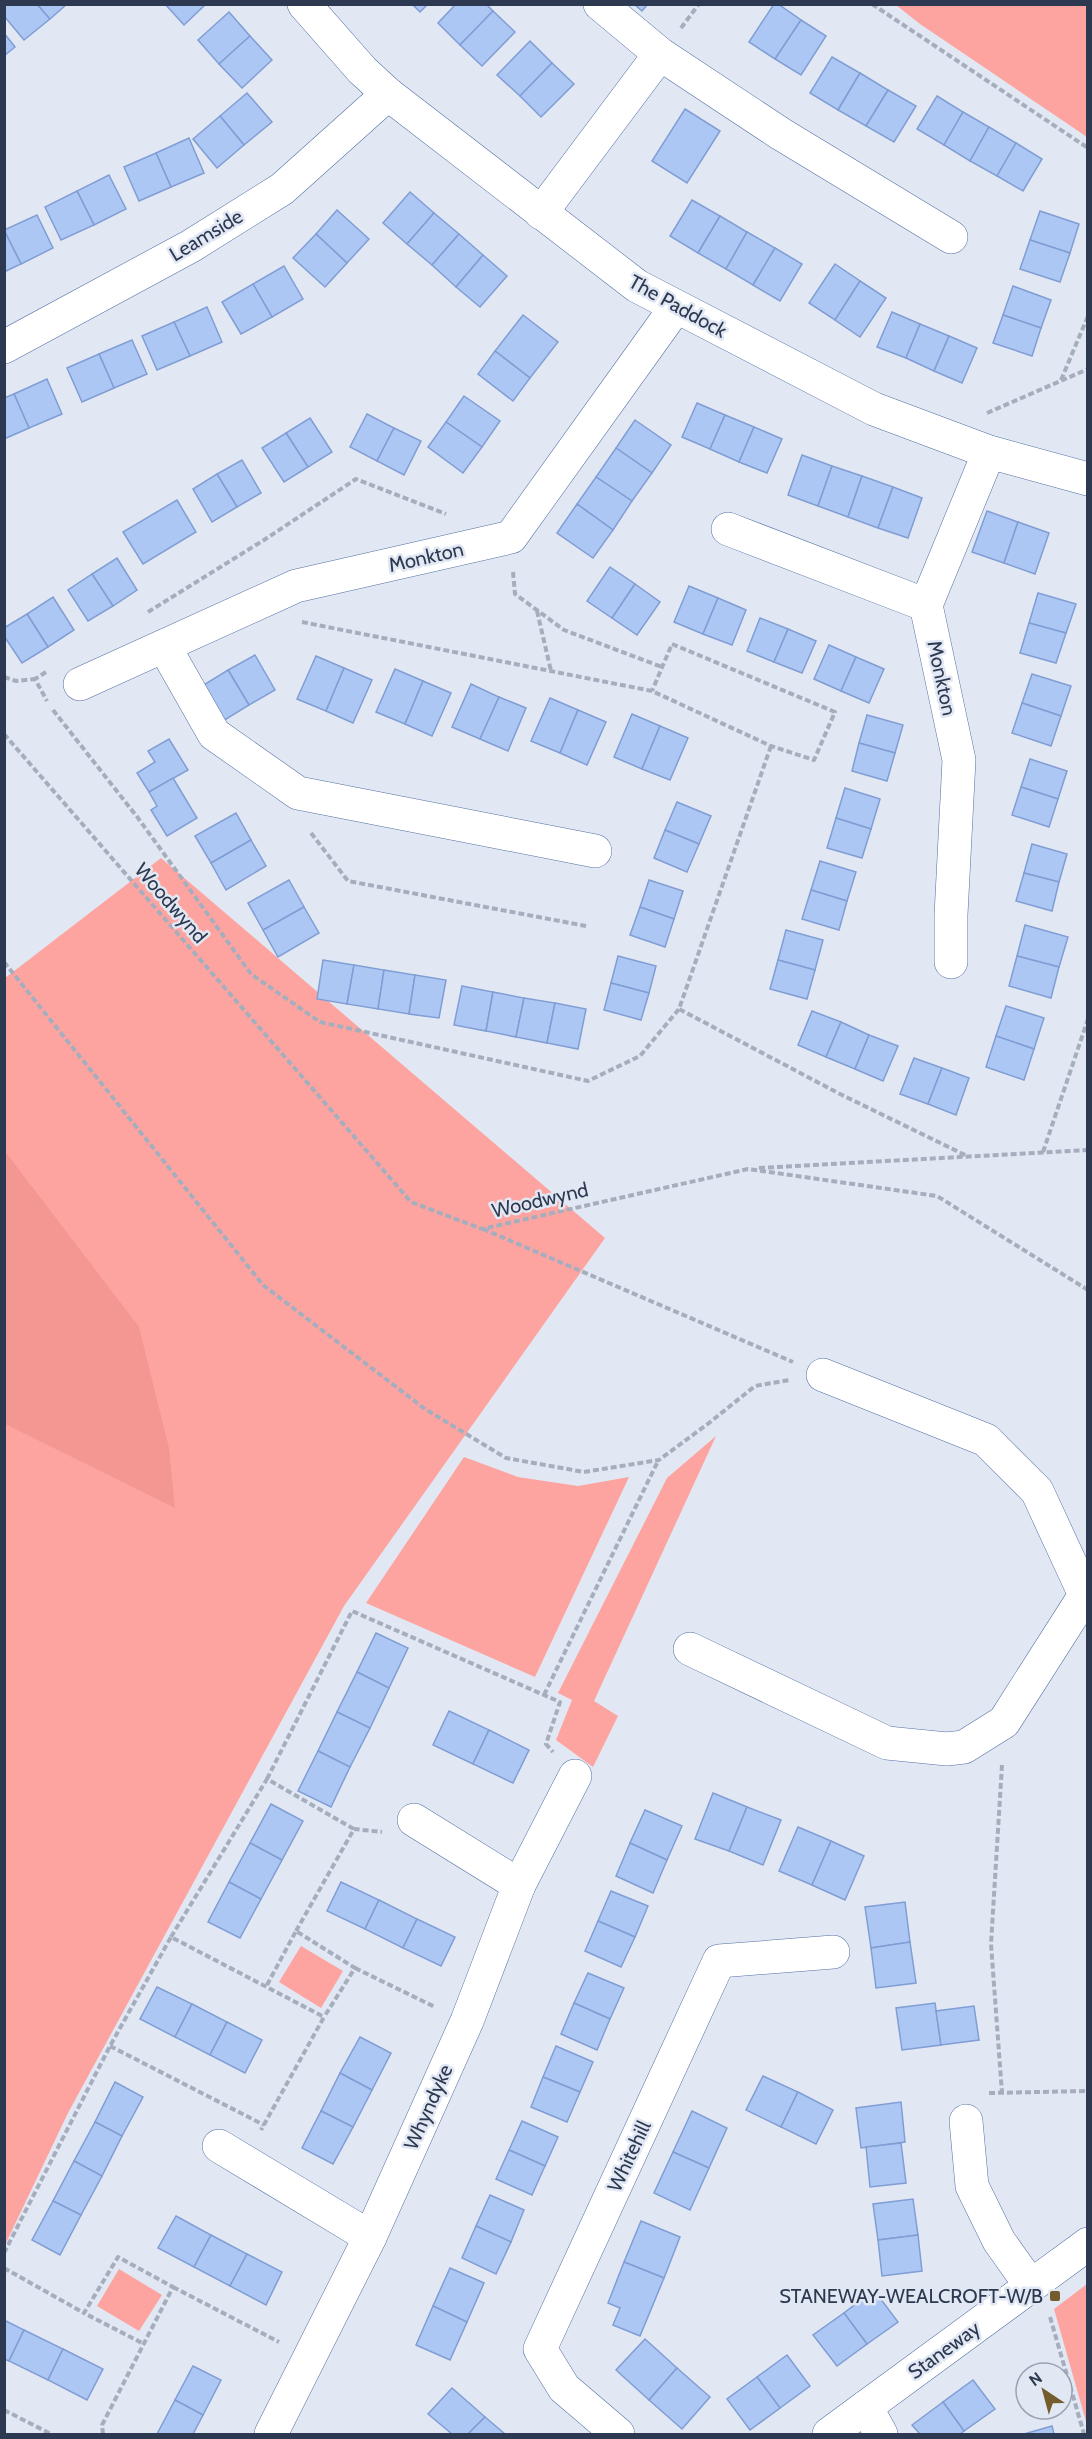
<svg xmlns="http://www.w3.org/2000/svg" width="1092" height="2439" font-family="Cabin,sans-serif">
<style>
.green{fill:#fea4a0}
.forest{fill:#f49793}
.building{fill:#adc7f4;stroke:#809dd4;stroke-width:1.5}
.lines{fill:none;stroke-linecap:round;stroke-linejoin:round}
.minor-casing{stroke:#536fa3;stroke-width:34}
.path{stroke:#a6aebe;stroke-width:4;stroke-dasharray:6 3;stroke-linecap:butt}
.minor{stroke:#fff;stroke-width:33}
.poi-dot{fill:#745c2d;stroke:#e1e8f4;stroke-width:2}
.labels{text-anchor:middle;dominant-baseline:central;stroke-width:5;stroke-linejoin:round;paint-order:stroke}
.street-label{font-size:20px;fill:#2d3950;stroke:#e1e8f4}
.poi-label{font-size:20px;fill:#2d3950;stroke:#e1e8f4;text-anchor:end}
</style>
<rect width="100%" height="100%" fill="#e1e8f4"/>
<!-- green -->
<g class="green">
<polygon points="896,5 1087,5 1087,137 920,24"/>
<polygon points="161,858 605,1238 344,1606 68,2113 5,2245 5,978"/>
<polygon points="716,1436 594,1701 618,1716 593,1767 556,1740 572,1700 558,1693 667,1478"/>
<polygon points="464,1457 518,1477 578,1486 629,1477 535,1677 366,1603"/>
<polygon points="301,1946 343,1971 321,2008 279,1982"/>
<polygon points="119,2269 162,2295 139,2331 97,2306"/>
<polygon points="1087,2284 1087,2425 1054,2309"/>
</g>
<!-- forest -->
<polygon class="forest" points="4,1150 139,1327 169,1448 175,1508 5,1424"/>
<!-- building -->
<g class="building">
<polygon points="4,4 37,4 50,19 24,40 4,16"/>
<polygon points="37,4 67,4 50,19"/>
<polygon points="165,4 206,4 184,25"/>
<polygon points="412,4 428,4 420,12"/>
<polygon points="456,4 486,4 493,11 460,45 438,23"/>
<polygon points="634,4 648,4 642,11"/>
<polygon points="774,4 778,4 801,20 775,59 749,42"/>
<polygon points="493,11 515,32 482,66 460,45"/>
<polygon points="229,12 250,36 219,64 198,40"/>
<polygon points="801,20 826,36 801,75 775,59"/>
<polygon points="4,33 15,47 4,56"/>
<polygon points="250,36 272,60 242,88 219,64"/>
<polygon points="530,41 552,63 520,96 497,75"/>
<polygon points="832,57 860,73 838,110 810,93"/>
<polygon points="552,63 574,84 541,117 520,96"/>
<polygon points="860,73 888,90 866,126 838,110"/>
<polygon points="888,90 916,106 894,142 866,126"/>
<polygon points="247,93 272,122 244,145 220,116"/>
<polygon points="937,96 963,112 944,145 917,129"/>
<polygon points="685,109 720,131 687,183 652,161"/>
<polygon points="963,112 989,127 970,161 944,145"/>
<polygon points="220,116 244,145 217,168 193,139"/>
<polygon points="989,127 1016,143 997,176 970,161"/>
<polygon points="189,138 204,173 171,187 156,153"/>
<polygon points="1016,143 1042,159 1023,191 997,176"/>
<polygon points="156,153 171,187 139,201 124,167"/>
<polygon points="109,175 126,209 94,225 77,191"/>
<polygon points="77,191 94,225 61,240 45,207"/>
<polygon points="410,192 434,213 407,244 383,223"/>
<polygon points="692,200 720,216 698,253 670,236"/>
<polygon points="337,210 369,239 347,263 316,234"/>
<polygon points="1040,211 1079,224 1070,253 1030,240"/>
<polygon points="434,213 459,234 432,265 407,244"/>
<polygon points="37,215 53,248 21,264 4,230"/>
<polygon points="720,216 747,232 726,269 698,253"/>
<polygon points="4,230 21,264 4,272"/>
<polygon points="747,232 775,248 753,285 726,269"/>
<polygon points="316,234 347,263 325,287 293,258"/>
<polygon points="459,234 483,255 456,287 432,265"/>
<polygon points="1030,240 1070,253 1060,282 1020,269"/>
<polygon points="775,248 802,264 780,301 753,285"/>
<polygon points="483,255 507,276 480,307 456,287"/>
<polygon points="835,264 860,281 835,320 809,303"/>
<polygon points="284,266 303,299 272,317 253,284"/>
<polygon points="860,281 886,298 860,337 835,320"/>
<polygon points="253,284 272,317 241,334 222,302"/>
<polygon points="1013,286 1051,300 1041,328 1003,315"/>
<polygon points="207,307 222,342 190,356 174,322"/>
<polygon points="892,312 920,324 906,358 877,347"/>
<polygon points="523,315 558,342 530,378 495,351"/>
<polygon points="1003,315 1041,328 1032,356 993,343"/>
<polygon points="174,322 190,356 157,370 142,336"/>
<polygon points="920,324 949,336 934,371 906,358"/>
<polygon points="949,336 977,348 962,383 934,371"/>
<polygon points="132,340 147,374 114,388 99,354"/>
<polygon points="495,351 530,378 513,401 478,374"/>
<polygon points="99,354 114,388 82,402 67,368"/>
<polygon points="47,379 62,414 29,428 14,394"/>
<polygon points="14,394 29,428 4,439 4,398"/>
<polygon points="464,396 500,421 482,447 446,422"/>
<polygon points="697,403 725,415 710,449 682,437"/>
<polygon points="367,414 394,428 377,461 350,447"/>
<polygon points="725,415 754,427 739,462 710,449"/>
<polygon points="310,418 332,452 308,467 286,433"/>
<polygon points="635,420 671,445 652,473 616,448"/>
<polygon points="446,422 482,447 463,473 428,447"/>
<polygon points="754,427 782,439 767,473 739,462"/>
<polygon points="394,428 421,441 404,475 377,461"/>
<polygon points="286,433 308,467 284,482 262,448"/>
<polygon points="616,448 652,473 632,501 596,477"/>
<polygon points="802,455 832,466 818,506 788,495"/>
<polygon points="242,460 261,493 237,507 217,474"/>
<polygon points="832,466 862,476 848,517 818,506"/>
<polygon points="217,474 237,507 212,522 193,489"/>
<polygon points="862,476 893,487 878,528 848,517"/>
<polygon points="596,477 632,501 613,530 577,504"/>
<polygon points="893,487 922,498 908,538 878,528"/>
<polygon points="177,500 196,532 143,564 123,532"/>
<polygon points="577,504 613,530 593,558 557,533"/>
<polygon points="987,511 1018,522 1004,563 972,552"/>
<polygon points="1018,522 1049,533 1035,574 1004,563"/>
<polygon points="117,558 137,590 113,606 92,574"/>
<polygon points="610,567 635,584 612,618 587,601"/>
<polygon points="92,574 113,606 88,621 68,590"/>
<polygon points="635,584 660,602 637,635 612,618"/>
<polygon points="689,586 718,598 703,634 674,622"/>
<polygon points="1038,593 1076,604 1066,633 1029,623"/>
<polygon points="53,597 74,630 48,647 27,614"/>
<polygon points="718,598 746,610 732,645 703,634"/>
<polygon points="27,614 48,647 22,663 4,636 4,628"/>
<polygon points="760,618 788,629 774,662 747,651"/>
<polygon points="1029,623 1066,633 1056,663 1020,653"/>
<polygon points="788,629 816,641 802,673 774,662"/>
<polygon points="829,645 856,657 841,691 814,679"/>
<polygon points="255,655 275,690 249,705 228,670"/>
<polygon points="316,656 344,668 326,711 297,699"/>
<polygon points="856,657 884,669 869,703 841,691"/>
<polygon points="344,668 372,680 353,723 326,711"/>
<polygon points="395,669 423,681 405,724 376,712"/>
<polygon points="228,670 249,705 223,721 202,686"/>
<polygon points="1032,674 1071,686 1061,716 1022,703"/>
<polygon points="423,681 451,693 432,736 405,724"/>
<polygon points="471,684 499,697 480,739 452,727"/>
<polygon points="499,697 526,708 508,751 480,739"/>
<polygon points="550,698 578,710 560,753 531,741"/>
<polygon points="1022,703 1061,716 1051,746 1012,733"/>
<polygon points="578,710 606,722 587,765 560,753"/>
<polygon points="632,714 660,726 642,769 614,757"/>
<polygon points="867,715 903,725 895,753 859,743"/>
<polygon points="660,726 688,738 670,780 642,769"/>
<polygon points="169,739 188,770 149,792 137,773 155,762 148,751"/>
<polygon points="859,743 895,753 887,781 852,771"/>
<polygon points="1030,759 1067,771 1058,799 1021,787"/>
<polygon points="173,778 197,818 167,836 151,810 157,806 149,792"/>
<polygon points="1021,787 1058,799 1049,827 1012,815"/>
<polygon points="845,788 880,799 871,829 836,818"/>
<polygon points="677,802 711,816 699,844 665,830"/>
<polygon points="236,813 251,840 211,863 195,836"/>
<polygon points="836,818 871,829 862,858 827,848"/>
<polygon points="665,830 699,844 687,872 654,858"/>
<polygon points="251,840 266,866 226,890 211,863"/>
<polygon points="1032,844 1067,854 1059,882 1024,873"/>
<polygon points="820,861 856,872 847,901 811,890"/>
<polygon points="1024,873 1059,882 1052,911 1016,901"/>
<polygon points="289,880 304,907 263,930 248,903"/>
<polygon points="649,880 683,891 674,919 640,907"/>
<polygon points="811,890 847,901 839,930 802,919"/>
<polygon points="304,907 319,933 278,957 263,930"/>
<polygon points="640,907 674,919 665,947 630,935"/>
<polygon points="1025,925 1068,937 1059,967 1017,956"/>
<polygon points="786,930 823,940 815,970 778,960"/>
<polygon points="618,956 656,966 649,993 611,983"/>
<polygon points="1017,956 1059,967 1051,998 1009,986"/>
<polygon points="323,960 354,965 347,1004 317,999"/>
<polygon points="778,960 815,970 807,999 770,989"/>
<polygon points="354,965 384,970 378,1009 347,1004"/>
<polygon points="384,970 415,975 409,1014 378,1009"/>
<polygon points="415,975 446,980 439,1018 409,1014"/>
<polygon points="611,983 649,993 641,1020 604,1010"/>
<polygon points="462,986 493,992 486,1031 454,1025"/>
<polygon points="493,992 524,998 516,1037 486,1031"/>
<polygon points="524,998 555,1003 547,1043 516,1037"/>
<polygon points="555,1003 586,1009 578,1049 547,1043"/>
<polygon points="1006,1006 1044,1018 1034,1049 996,1036"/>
<polygon points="812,1011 841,1022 826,1057 798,1045"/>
<polygon points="841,1022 869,1035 855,1069 826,1057"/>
<polygon points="869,1035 898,1046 883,1081 855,1069"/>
<polygon points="996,1036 1034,1049 1024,1080 986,1067"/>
<polygon points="914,1058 942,1068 928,1104 900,1094"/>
<polygon points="942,1068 969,1078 956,1115 928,1104"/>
<polygon points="376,1633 408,1648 389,1688 357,1672"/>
<polygon points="357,1672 389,1688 370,1728 337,1712"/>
<polygon points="449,1711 489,1730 473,1764 433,1745"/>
<polygon points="337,1712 370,1728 350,1767 318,1751"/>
<polygon points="489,1730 529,1750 513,1783 473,1764"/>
<polygon points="318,1751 350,1767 331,1807 298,1791"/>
<polygon points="713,1793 747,1807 729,1851 695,1839"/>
<polygon points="271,1804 303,1821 282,1860 250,1843"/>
<polygon points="747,1807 781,1820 763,1865 729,1851"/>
<polygon points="645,1810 682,1826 667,1860 630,1843"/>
<polygon points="798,1827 831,1841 812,1885 779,1871"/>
<polygon points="831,1841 864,1856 845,1900 812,1885"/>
<polygon points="250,1843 282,1860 261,1899 229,1882"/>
<polygon points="630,1843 667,1860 653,1893 616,1876"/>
<polygon points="229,1882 261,1899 240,1938 208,1922"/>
<polygon points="341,1882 379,1900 365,1929 327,1911"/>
<polygon points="611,1891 648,1906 635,1937 598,1921"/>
<polygon points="379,1900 417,1919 403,1948 365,1929"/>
<polygon points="905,1902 910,1942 871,1948 865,1907"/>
<polygon points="417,1919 455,1937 441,1966 403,1948"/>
<polygon points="598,1921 635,1937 621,1967 585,1951"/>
<polygon points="910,1942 916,1983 876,1988 871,1948"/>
<polygon points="588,1973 624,1988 610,2019 574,2003"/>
<polygon points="157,1987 192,2004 175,2037 140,2019"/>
<polygon points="574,2003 610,2019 597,2050 561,2034"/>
<polygon points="935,2003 941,2045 902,2050 896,2008"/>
<polygon points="192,2004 227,2022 210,2055 175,2037"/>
<polygon points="974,2006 979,2040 941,2045 936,2011"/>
<polygon points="227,2022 262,2040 245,2073 210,2055"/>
<polygon points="360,2037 391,2053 372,2090 340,2073"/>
<polygon points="556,2046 593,2062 580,2092 543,2077"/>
<polygon points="340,2073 372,2090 353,2127 321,2111"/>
<polygon points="763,2076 798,2092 781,2127 746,2110"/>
<polygon points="543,2077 580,2092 567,2122 531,2107"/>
<polygon points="115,2082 143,2097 122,2136 95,2122"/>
<polygon points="798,2092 833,2110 816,2144 781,2127"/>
<polygon points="901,2102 905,2142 861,2148 856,2108"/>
<polygon points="321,2111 353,2127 333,2164 302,2148"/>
<polygon points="692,2111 727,2128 709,2168 673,2152"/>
<polygon points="522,2121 558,2137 545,2166 509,2150"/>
<polygon points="95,2122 122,2136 102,2176 74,2161"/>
<polygon points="901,2143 906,2183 870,2187 866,2147"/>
<polygon points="509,2150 545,2166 532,2195 496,2179"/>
<polygon points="673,2152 709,2168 690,2210 654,2193"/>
<polygon points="74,2161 102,2176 81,2215 53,2201"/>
<polygon points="490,2195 524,2210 511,2242 476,2226"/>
<polygon points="913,2199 918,2235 878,2240 873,2204"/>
<polygon points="53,2201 81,2215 60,2255 32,2240"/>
<polygon points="176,2216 211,2235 194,2267 158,2248"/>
<polygon points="641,2221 680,2237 664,2278 624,2262"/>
<polygon points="476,2226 511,2242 496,2274 462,2258"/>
<polygon points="211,2235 247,2254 230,2286 194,2267"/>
<polygon points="918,2235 922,2271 882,2276 878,2240"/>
<polygon points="247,2254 282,2272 266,2305 230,2286"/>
<polygon points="624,2262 664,2278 640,2336 613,2325 620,2308 608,2303"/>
<polygon points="450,2268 484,2283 467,2322 433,2306"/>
<polygon points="874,2290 898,2322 867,2344 844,2313"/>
<polygon points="433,2306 467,2322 450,2360 416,2345"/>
<polygon points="844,2313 867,2344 837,2366 813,2335"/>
<polygon points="4,2320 24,2330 9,2361 4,2359"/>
<polygon points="24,2330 63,2349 48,2380 9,2361"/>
<polygon points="645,2339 677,2368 649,2400 616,2370"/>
<polygon points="63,2349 103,2369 87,2400 48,2380"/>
<polygon points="787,2355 810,2386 780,2408 757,2377"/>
<polygon points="193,2366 221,2380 203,2415 175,2400"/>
<polygon points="677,2368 710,2397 682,2429 649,2400"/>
<polygon points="757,2377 780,2408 750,2430 727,2399"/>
<polygon points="973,2380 995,2409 964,2431 943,2402"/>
<polygon points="452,2388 485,2417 468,2434 452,2434 428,2414"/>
<polygon points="175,2400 203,2415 193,2434 157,2434"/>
<polygon points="943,2402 964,2431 960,2434 920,2434 912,2425"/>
<polygon points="485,2417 505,2434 468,2434"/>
<polygon points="1052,2426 1054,2434 1024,2434"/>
</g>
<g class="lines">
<defs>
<g id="minor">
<polyline points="304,4 362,70 388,94 637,286 874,409 989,452 1088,479"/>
<polyline points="600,4 660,54 781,134 951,237"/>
<polyline points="541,213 660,54"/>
<polyline points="4,347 191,246 282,189 388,94"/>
<polyline points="728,529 926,605 959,760 951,915 951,962"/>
<polyline points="926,605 989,452"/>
<polyline points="164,646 214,734 298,793 595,851"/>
<polyline points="80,684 296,586 511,537 676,307"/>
<polyline points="823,1375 986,1440 1037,1491 1085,1595"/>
<polyline points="690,1649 887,1743 947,1749 964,1747 1004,1722 1085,1595"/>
<polyline points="414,1820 519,1885"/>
<polyline points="966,2121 972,2186 999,2241 1031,2286"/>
<polyline points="219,2146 370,2237"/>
<polyline points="866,2407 881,2434"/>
<polyline points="271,2434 370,2237 467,2021 519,1885 575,1776"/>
<polyline points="618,2434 564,2388 540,2349 719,1961 833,1952"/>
<polyline points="829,2434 1088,2244"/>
</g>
</defs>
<!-- minor casing -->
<use href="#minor" class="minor-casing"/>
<!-- path -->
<g class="path">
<polyline points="872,4 1088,148"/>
<polyline points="681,28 699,4"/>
<polyline points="1061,380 1088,316"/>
<polyline points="987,413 1088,369"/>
<polyline points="513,572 515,594 564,630 662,667"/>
<polyline points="537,611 551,671"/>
<polyline points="148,612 264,540 356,479 446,514"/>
<polyline points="302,622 652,691 771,746 814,760 835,712 672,644 652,691"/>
<polyline points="46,672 35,679 47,701"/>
<polyline points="4,677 16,681 35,679"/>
<polyline points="53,710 138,818 251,974 320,1022 588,1081 640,1056 679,1009"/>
<polyline points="4,734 411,1202 482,1229 748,1169 937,1196 1088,1290"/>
<polyline points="771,746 679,1009 840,1094 967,1156"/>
<polyline points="311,833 348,881 586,926"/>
<polyline points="4,962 263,1285 425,1409 506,1458 584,1472 659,1460 709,1423 755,1386 790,1380"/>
<polyline points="1043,1152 1088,1019"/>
<polyline points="759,1168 1088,1150"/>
<polyline points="483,1229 793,1362"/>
<polyline points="544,1695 658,1461"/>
<polyline points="1002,1765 991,1944 1002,2093"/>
<polyline points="267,1779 352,1611 560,1702 546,1744 553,1752"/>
<polyline points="296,1931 354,1829 382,1832"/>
<polyline points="171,1937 267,1779 354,1829"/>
<polyline points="355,1968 435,2007"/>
<polyline points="267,1985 296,1931 355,1968 324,2017"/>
<polyline points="110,2046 264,2125"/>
<polyline points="989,2093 1088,2091"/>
<polyline points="4,2253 110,2046 171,1937 324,2017 261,2130"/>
<polyline points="4,2268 84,2313"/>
<polyline points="173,2287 279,2342"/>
<polyline points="1050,2317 1084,2434"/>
<polyline points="4,2410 51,2434"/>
<polyline points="103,2434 102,2425 173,2287 118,2257 84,2313 144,2344"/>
</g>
<!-- minor -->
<use href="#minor" class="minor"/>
</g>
<!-- markers -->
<rect class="poi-dot" x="1049" y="2290" width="12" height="12" rx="3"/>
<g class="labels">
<!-- street labels -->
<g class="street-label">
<text transform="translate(206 235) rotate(-31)">Leamside</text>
<text transform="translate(678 306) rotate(29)">The Paddock</text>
<text transform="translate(426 557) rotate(-13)">Monkton</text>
<text transform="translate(942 678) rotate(78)">Monkton</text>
<text transform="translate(171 903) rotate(49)">Woodwynd</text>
<text transform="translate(540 1200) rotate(-13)">Woodwynd</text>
<text transform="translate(428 2107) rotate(-66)">Whyndyke</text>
<text transform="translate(629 2156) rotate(-65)">Whitehill</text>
<text transform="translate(944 2350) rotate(-36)">Staneway</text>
</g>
<!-- poi labels -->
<g class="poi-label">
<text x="1043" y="2296">STANEWAY-WEALCROFT-W/B</text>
</g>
</g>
<!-- border -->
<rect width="1092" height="2439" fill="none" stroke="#2d3950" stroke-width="12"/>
<!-- north arrow -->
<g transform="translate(1044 2391) rotate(324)"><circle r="28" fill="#e1e8f4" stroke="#99a2b2" stroke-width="1.5"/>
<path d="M0-4.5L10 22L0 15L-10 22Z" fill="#745c2d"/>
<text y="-9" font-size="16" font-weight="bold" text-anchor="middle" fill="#2d3950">N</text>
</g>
</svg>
